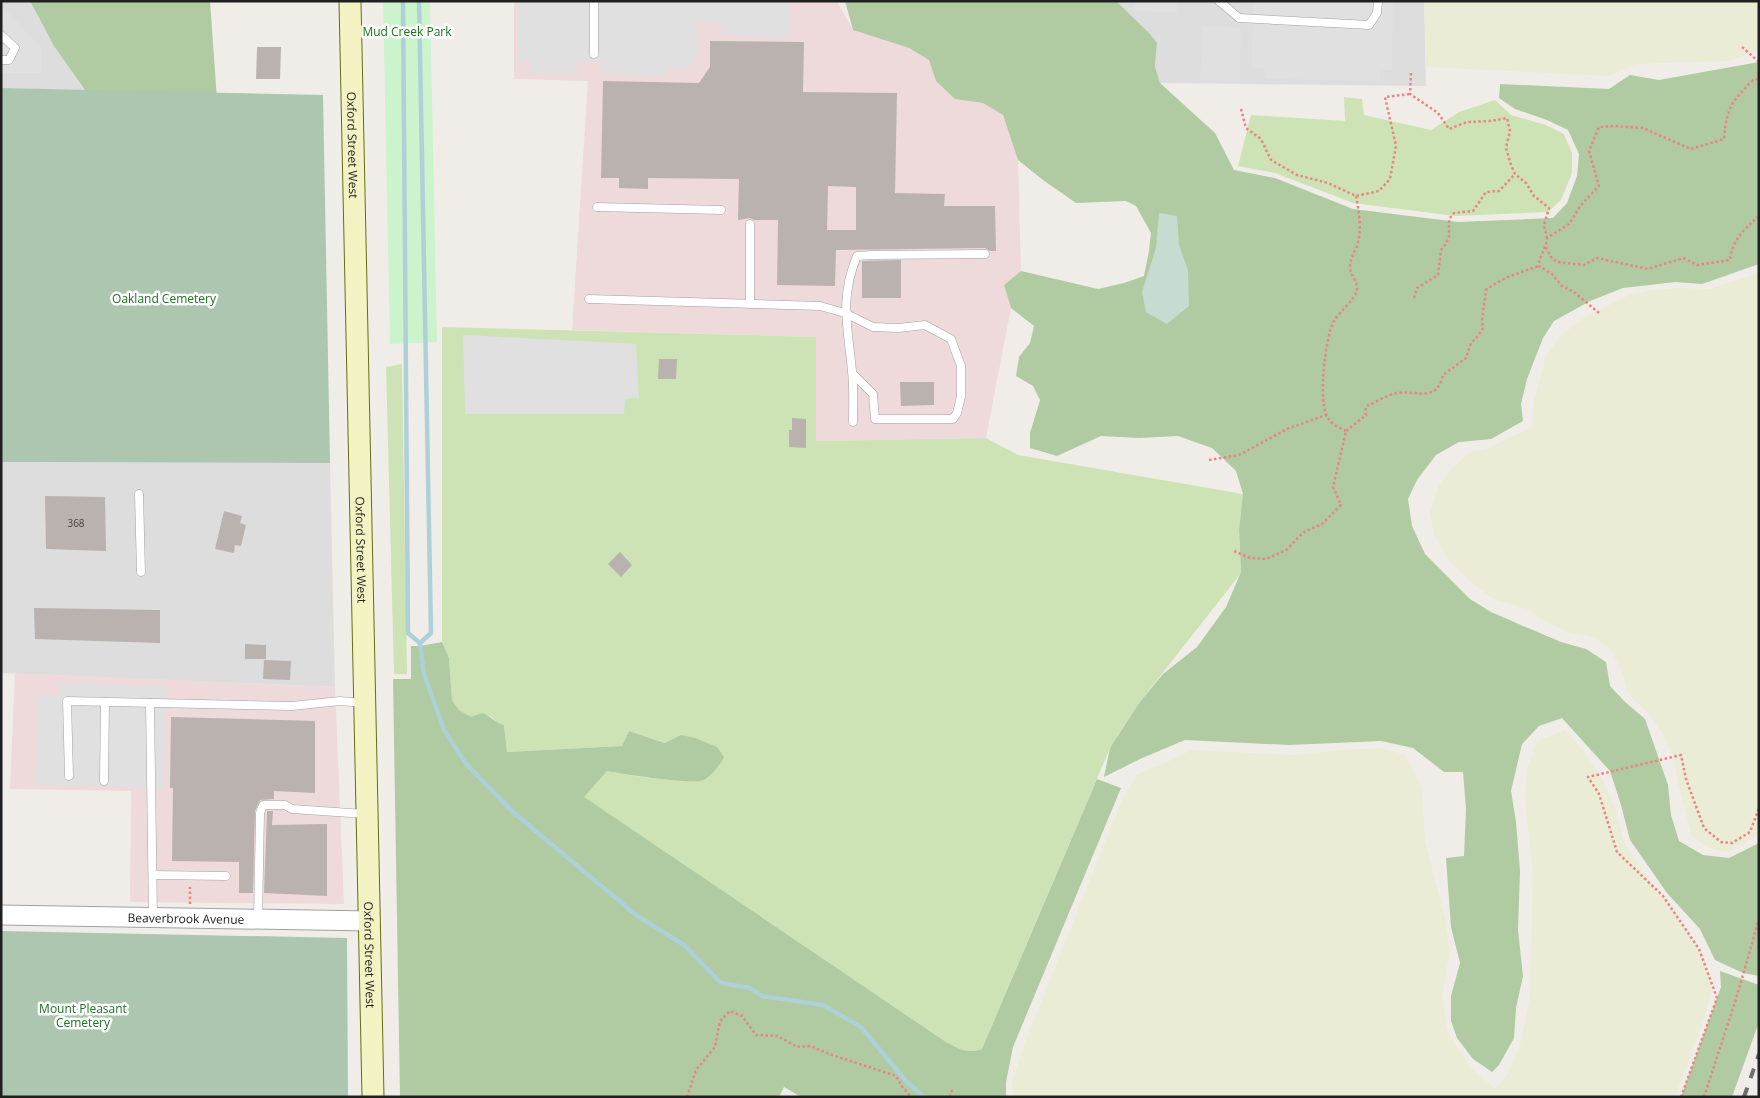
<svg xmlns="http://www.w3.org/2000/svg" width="1760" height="1098" font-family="'Open Sans',sans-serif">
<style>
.residential{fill:#dedddd}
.commercial{fill:#eedada}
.farmland{fill:#ebecd6}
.grass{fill:#cee3b5}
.forest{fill:#b0caa2}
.wetland{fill:#c7dcd1}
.cemetery{fill:#acc6af}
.park{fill:#cbf3cc}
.parking{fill:#e0e0e0}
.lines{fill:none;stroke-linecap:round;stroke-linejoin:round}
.stream{stroke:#aed0d7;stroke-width:4.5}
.building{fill:#b9b2ae;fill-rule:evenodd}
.service-casing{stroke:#a1a1a1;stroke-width:9}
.tertiary-casing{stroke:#a1a1a1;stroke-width:21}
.secondary-casing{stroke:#676c13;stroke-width:23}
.path{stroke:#e98580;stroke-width:2.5;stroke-dasharray:2.5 2.5;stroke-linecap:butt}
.service{stroke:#fff;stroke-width:8}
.tertiary{stroke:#fff;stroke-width:19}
.secondary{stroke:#f2f2c3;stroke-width:21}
.rail{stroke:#6e6e6e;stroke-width:4;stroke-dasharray:10 10;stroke-linecap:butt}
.labels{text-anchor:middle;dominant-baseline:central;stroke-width:5;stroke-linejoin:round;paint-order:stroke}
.number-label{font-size:10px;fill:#464444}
.park-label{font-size:12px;fill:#1a731d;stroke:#fff}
.street-label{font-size:12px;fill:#202020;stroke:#fff}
</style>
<rect width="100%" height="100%" fill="#f0ede8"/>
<!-- residential -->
<g class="residential">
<polygon points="1,1 30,1 54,46 84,90 1,88"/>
<polygon points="1116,1 1424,1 1426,86 1160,83 1155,66 1157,43"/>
<polygon points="1,462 330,463 335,687 1,673"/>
</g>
<!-- commercial -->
<g class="commercial">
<polygon points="514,1 837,1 853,30 909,48 929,60 936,81 955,99 983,103 1003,115 1018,160 1021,271 1004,285 1011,308 986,438 816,441 816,337 572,330 588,81 514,79"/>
<polygon points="15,673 335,687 344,904 130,902 131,791 10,789"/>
</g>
<!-- farmland -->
<g class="farmland">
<polygon points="1424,1 1759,1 1759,48 1755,52 1728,61 1636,64 1608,76 1426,67"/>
<polygon points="1759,273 1759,834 1735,849 1724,852 1707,847 1692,837 1678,783 1674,760 1663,734 1645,710 1629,695 1623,676 1611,649 1596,638 1569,632 1552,625 1527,609 1493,599 1471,582 1447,559 1434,535 1430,513 1438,487 1454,466 1471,452 1491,448 1496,444 1533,427 1533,405 1546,356 1560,336 1585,317 1629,295 1651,290 1678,288 1709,289"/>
<polygon points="1565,730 1585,753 1602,778 1617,813 1624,842 1644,873 1669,903 1704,957 1712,986 1705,1017 1675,1097 1013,1097 1012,1082 1028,1035 1122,800 1137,774 1165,763 1191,750 1295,755 1340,750 1381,748 1406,755 1422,789 1425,841 1445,918 1450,951 1442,996 1448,1032 1470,1067 1495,1089 1508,1074 1520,1045 1530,997 1533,873 1525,799 1527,769 1537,741"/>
</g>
<!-- grass -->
<g class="grass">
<polygon points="1344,97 1362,99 1364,115 1431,130 1459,112 1495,100 1511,115 1546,125 1564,134 1572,153 1572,173 1561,200 1548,212 1455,216 1353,203 1275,173 1238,166 1251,115 1345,121"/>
<path d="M 442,327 L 816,337 L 816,441 L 986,438 L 1018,455 L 1243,494 L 1239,530 L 1241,573 L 1139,703 L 1110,748 L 982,1049 C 968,1054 959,1049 946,1042 L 583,797 L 607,771 C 638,777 671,782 703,780 L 666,743 L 629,731 L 622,746 L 507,752 L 504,725 L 497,723 L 491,716 L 471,718 L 459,710 L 452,700 L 449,658 L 442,642 Z"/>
<polygon points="402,364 407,674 394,674 386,367"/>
</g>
<!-- forest -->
<g class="forest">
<polygon points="30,1 210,1 220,142 216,278 54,46"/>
<polygon points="845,1 1116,1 1150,34 1157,43 1155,66 1160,83 1215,133 1234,170 1275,178 1353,209 1458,222 1553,218 1567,203 1577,176 1579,154 1568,130 1547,120 1515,109 1499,98 1500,84 1609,89 1630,75 1659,80 1759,62 1759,264 1702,284 1675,282 1623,288 1590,301 1554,321 1543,338 1527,379 1521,404 1523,421 1491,439 1459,442 1436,455 1417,480 1408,499 1412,526 1425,554 1470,599 1491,612 1521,625 1561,642 1586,649 1606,662 1610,686 1624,701 1645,719 1668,785 1671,815 1679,841 1703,855 1729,858 1759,843 1759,976 1743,973 1715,960 1700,929 1667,893 1630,840 1621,805 1610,771 1562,718 1539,726 1522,744 1511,791 1516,822 1520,871 1518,930 1523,976 1516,1008 1514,1038 1499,1065 1492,1072 1473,1059 1457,1038 1451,1021 1451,996 1460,963 1451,927 1446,858 1464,856 1466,809 1463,772 1444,772 1413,748 1381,741 1289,745 1185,740 1140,759 1104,777 1110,748 1139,703 1163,674 1197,647 1226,607 1241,572 1239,530 1243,494 1236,471 1212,448 1178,436 1139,438 1101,436 1057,456 1030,448 1030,433 1040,400 1033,386 1016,376 1019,357 1030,343 1034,326 1011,308 1004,285 1021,271 1098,289 1124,283 1144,276 1149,251 1151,233 1136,206 1126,201 1076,203 1043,180 1018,160 1003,115 983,103 955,99 936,81 929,60 909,48 853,30"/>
<path d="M 442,642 L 449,658 L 452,700 L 459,710 L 471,717 L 482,713 C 491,716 495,723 504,725 L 507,752 L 622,746 L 629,731 L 665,743 L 681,735 L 695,738 L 717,747 L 724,757 C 722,763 710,777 704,780 C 692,785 622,774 607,771 L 584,797 L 946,1042 C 959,1049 968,1054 982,1049 L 1097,779 L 1121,788 L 1013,1047 L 1006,1082 L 1006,1097 L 801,1097 L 784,1087 L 779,1097 L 400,1097 L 393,679 L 411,679 L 411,646 L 420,646 Z"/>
<polygon points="1720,971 1759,985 1759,1022 1732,1097 1681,1097 1721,987"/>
</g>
<!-- wetland -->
<polygon class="wetland" points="1159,213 1177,216 1179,245 1188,270 1189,306 1167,324 1146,312 1142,292 1156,248"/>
<!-- cemetery -->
<g class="cemetery">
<polygon points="1,88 323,95 330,463 1,462"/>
<polygon points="1,931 347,938 348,1097 1,1097"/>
</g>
<!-- park -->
<polygon class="park" points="383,1 430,1 437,342 390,344"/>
<!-- parking -->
<g class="parking">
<polygon points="518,1 789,1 789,38 722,35 722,23 696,22 698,44 696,57 689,67 682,69 668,67 668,76 602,73 602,62 577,62 576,74 532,74 530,61 518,61"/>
<polygon points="1135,1 1190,1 1177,2 1177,12 1134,11"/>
<polygon points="1253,1 1393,1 1392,70 1380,71 1380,81 1265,79 1264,69 1252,68"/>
<polygon points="1,5 41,47 42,73 1,73"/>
<polygon points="1203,26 1241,28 1240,82 1200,80"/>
<polygon points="463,335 636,344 639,398 625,399 624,414 465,414"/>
<polygon points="60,683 166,686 163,788 36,785 37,697 61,696"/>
</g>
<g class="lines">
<!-- stream -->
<g class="stream">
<polyline points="403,1 408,633 420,643 424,674 444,730 466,764 513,812 636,915 684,945 721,983 750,988 762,996 823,1005 861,1027 906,1081 924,1097"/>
<polyline points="419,1 431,633 420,643"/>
</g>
</g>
<!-- building -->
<g class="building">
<path d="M 710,41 L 804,42 L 803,92 L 897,93 L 895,193 L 945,194 L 944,206 L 995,206 L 996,251 L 990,251 L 985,248 L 836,250 L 835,286 L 777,285 L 778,220 L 754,220 L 750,218 L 738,220 L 739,179 L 648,178 L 648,189 L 619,188 L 619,178 L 601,178 L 603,81 L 699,83 L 710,67 ZM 828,186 L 856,187 L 856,230 L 827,230 Z"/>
<polygon points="257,47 281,47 280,79 256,79"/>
<polygon points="901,260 901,298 862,298 862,261"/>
<polygon points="659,359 677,359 676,379 658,379"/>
<polygon points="900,382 934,382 934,405 901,406"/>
<polygon points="792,418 806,419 806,448 789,447 789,430 792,430"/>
<polygon points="45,496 105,497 106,551 46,549"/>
<polygon points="224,511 242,516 240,523 246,525 241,546 235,545 234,553 215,549"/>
<polygon points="620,552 632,565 621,577 608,564"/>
<polygon points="34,608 160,610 160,643 35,639"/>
<polygon points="245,644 266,645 266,659 245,659"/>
<polygon points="264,660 291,661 290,680 263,679"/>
<polygon points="171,717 315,721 315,793 274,791 274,799 260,800 255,811 253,893 239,893 239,862 172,861 173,788 170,788"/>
<polygon points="267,811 273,811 272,825 327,824 327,896 264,893"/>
</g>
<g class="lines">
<defs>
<g id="service">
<polyline points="594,1 594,54"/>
<polyline points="1219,1 1239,18 1369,25 1377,13 1378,1"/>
<polyline points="1,35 15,48 9,60 1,60"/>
<polyline points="597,207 721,210"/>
<polyline points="589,299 820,306 845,313 873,327 898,328 925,325 951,339 961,366 961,397 957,413 953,419 875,419 873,394 853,374"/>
<polyline points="750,304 750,224"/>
<path d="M 853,422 C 853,405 854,388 852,371 C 848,327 839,299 857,256 L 872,255 L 985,254"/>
<polyline points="139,494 141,572"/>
<polyline points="150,703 153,918"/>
<polyline points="69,776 67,701 292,706 340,701 363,703"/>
<polyline points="104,781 105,702"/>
<polyline points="153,875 226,876"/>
<polyline points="258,920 260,813 263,805 285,805 292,809 365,814"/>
</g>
<g id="tertiary">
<path id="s1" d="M 1,915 L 370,921"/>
</g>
<g id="secondary">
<path id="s2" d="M 350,1 L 373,1097"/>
</g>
</defs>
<!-- service casing -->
<use href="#service" class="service-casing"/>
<!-- tertiary casing -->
<use href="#tertiary" class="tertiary-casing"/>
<!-- secondary casing -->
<use href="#secondary" class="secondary-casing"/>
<!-- path -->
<g class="path">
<polyline points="1742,47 1759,62"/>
<polyline points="1411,73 1410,94 1438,113 1449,129 1467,122 1491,121 1507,118 1510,131 1506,148 1511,165 1515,174 1526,183 1534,196 1549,208 1544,225 1547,237"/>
<polyline points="1241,109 1246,128 1261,139 1271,160 1297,175 1328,183 1356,196 1379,191 1390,179 1396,146 1385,97 1410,94"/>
<path d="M 1546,247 L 1551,257 L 1557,262 L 1584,265 L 1597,258 L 1648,269 L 1683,258 L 1697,265 L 1730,260 C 1733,238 1744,230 1759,216"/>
<polyline points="1414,298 1417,288 1438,275 1441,250 1445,245 1449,237 1449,219 1454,213 1473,211 1486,192 1499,191 1515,174"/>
<path d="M 1599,313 L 1574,292 L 1562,286 L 1552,274 L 1539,266 C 1538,258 1546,250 1547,238 L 1569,224 L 1581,205 L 1599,186 L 1589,151 L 1599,127 L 1615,126 L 1643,128 L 1691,149 L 1724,139 C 1727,106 1731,103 1753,80 L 1759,79"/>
<path d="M 1346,431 C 1339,428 1329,423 1326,414 C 1319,397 1325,340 1333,323 C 1338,312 1356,300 1357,289 C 1358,280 1350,275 1350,268 C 1350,259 1354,253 1357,246 C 1362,230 1359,212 1356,196"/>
<polyline points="1209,460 1239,455 1287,429 1326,415"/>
<path d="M 1234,551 L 1250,558 L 1266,559 L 1286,550 L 1304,532 L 1322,524 L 1341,505 L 1333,487 L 1346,431 L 1366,415 L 1365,411 L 1367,406 C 1376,402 1387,395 1397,393 C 1416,390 1437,403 1443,375 L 1466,358 L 1471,343 L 1478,336 L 1483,328 L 1482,319 L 1486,290 C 1501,278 1521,272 1539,266"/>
<polyline points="190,904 190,887"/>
<polyline points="687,1097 696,1070 715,1047 720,1021 730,1011 742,1016 756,1035 778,1036 797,1047 811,1046 829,1054 896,1076 903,1088 911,1097"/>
<polyline points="950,1097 952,1090"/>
<polyline points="1681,1097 1717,998 1699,949 1663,896 1617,852 1599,794 1588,777 1681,755 1686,779 1704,828 1721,842 1732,843 1750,832 1759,808"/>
<polyline points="1704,1097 1736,999 1759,919"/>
</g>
<!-- service -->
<use href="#service" class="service"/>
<!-- tertiary -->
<use href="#tertiary" class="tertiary"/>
<!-- secondary -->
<use href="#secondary" class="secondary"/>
<!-- rail -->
<polyline class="rail" points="1744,1097 1759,1054"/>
</g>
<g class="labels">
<!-- number labels -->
<g class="number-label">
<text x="76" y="523">368</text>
</g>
<!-- park labels -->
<g class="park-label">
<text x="407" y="31">Mud Creek Park</text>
<text x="164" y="298">Oakland Cemetery</text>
<text x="83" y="1008">Mount Pleasant<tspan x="83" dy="14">Cemetery</tspan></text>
</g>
<!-- street labels -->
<g class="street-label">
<text stroke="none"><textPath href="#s2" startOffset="144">Oxford Street West</textPath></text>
<text stroke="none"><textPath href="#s2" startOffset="549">Oxford Street West</textPath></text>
<text stroke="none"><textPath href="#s1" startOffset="185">Beaverbrook Avenue</textPath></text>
<text stroke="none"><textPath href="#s2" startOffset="954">Oxford Street West</textPath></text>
</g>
</g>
<!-- border -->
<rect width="1760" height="1098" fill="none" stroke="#202020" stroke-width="5"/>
</svg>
